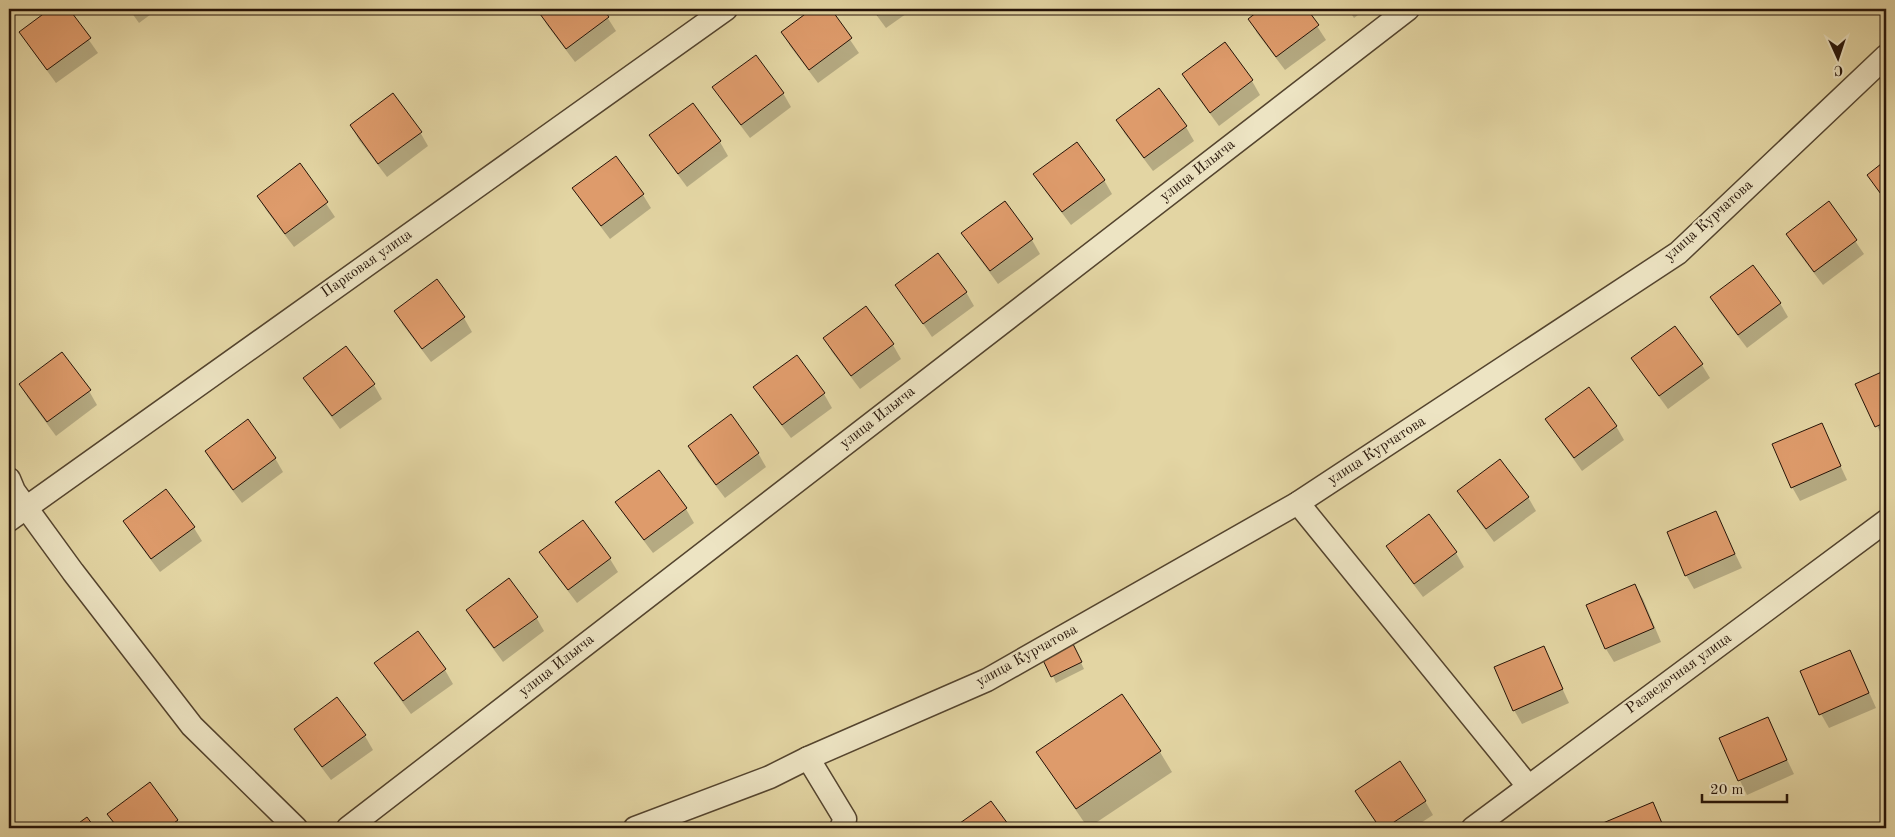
<svg xmlns="http://www.w3.org/2000/svg" width="1895" height="837" font-family="'Old Standard TT',serif">
<style>
.shadow{fill:#0003}
.building{fill:#de9b6b;stroke:#251307}
.lines{fill:none;stroke-linecap:round;stroke-linejoin:round}
.street-casing{stroke:#54442e;stroke-width:25}
.street{stroke:#ede4c3;stroke-width:22}
.labels{text-anchor:middle;dominant-baseline:central;stroke-width:4.5;stroke-linejoin:round;paint-order:stroke}
.street-label{font-size:15px;fill:#251307;stroke:#ede4c3}
</style>
<rect width="100%" height="100%" fill="#e3d5a3"/>
<filter id="stains"><feTurbulence type="fractalNoise" baseFrequency=".004" numOctaves="4"/><feColorMatrix values="0 0 0 0 .2 0 0 0 0 .09 0 0 0 0 .02 0 0 0 .5 -.17"/></filter>
<radialGradient id="worn" r=".72"><stop offset=".6" stop-color="#630" stop-opacity="0"/><stop offset="1" stop-color="#630" stop-opacity=".3"/></radialGradient>
<!-- shadow -->
<g class="shadow">
<polygon points="52,9 67,9 98,53 56,83 29,46 21,32"/>
<polygon points="129,9 158,9 139,23"/>
<polygon points="542,9 602,9 616,31 575,62 547,25 539,11"/>
<polygon points="815,9 829,9 859,53 818,83 790,46 782,32"/>
<polygon points="872,9 913,9 886,28"/>
<polygon points="1264,9 1306,9 1326,40 1285,70 1257,33 1249,19"/>
<polygon points="1348,9 1366,9 1354,18"/>
<polygon points="1225,44 1252,81 1260,95 1219,126 1191,88 1183,75"/>
<polygon points="714,87 783,93 791,107 750,138 722,101"/>
<polygon points="1159,90 1186,127 1194,141 1153,171 1125,134 1117,121"/>
<polygon points="692,105 720,142 728,156 687,187 659,149 651,136"/>
<polygon points="351,126 420,132 428,146 387,177 359,140"/>
<polygon points="1886,162 1886,202 1869,175"/>
<polygon points="300,165 335,217 294,247 266,210 258,196"/>
<polygon points="1035,174 1104,180 1112,194 1071,225 1043,188"/>
<polygon points="574,188 643,195 651,208 610,239 582,202"/>
<polygon points="1829,203 1864,254 1823,285 1795,248 1787,234"/>
<polygon points="963,233 1032,240 1040,254 998,284 971,247"/>
<polygon points="437,281 464,318 472,332 431,362 403,325 395,311"/>
<polygon points="897,285 966,292 974,306 932,337"/>
<polygon points="1711,297 1780,303 1788,317 1747,348 1719,311"/>
<polygon points="866,308 893,345 901,359 860,389 832,352 824,338"/>
<polygon points="62,354 89,391 97,405 56,436 28,398 20,385"/>
<polygon points="796,357 824,394 832,408 791,438 763,401 755,388"/>
<polygon points="1633,358 1702,365 1710,378 1668,409 1641,372"/>
<polygon points="1886,372 1886,439 1884,440 1857,384"/>
<polygon points="305,378 374,385 382,399 340,429 313,392"/>
<polygon points="1547,419 1616,426 1624,440 1582,471 1555,433"/>
<polygon points="1821,424 1847,480 1800,501 1792,487"/>
<polygon points="689,447 758,453 766,467 725,498 697,461"/>
<polygon points="206,452 275,458 283,472 242,503 214,466"/>
<polygon points="659,472 686,509 694,523 653,553 625,516 617,502"/>
<polygon points="1459,491 1528,497 1536,511 1494,542 1467,505"/>
<polygon points="1715,512 1742,568 1694,589 1686,575"/>
<polygon points="1429,516 1456,553 1464,567 1423,597 1395,560 1387,546"/>
<polygon points="124,521 194,528 202,541 160,572 132,535"/>
<polygon points="582,522 610,559 618,572 577,603 549,566 541,552"/>
<polygon points="1635,586 1643,599 1661,642 1614,662 1606,649 1588,606"/>
<polygon points="467,611 536,617 544,631 503,662 475,624"/>
<polygon points="418,633 445,670 453,684 411,714 384,677 376,664"/>
<polygon points="1543,647 1569,703 1522,724 1514,710"/>
<polygon points="1849,651 1857,665 1876,708 1829,728 1821,714 1802,672"/>
<polygon points="1076,652 1084,669 1056,683 1053,676"/>
<polygon points="1121,696 1160,752 1172,772 1088,828 1050,772 1038,752"/>
<polygon points="337,699 365,736 373,750 331,780 303,743 295,730"/>
<polygon points="1767,718 1794,774 1747,795 1720,739"/>
<polygon points="1425,801 1433,815 1413,828 1380,828 1365,805"/>
<polygon points="990,803 1009,828 955,828"/>
<polygon points="1652,803 1665,828 1607,828 1605,824"/>
<polygon points="108,814 177,820 182,828 117,828"/>
</g>
<!-- building -->
<g class="building">
<polygon points="50,9 69,9 91,38 47,70 19,32"/>
<polygon points="540,9 603,9 609,17 566,49 537,10"/>
<polygon points="812,9 831,9 852,38 809,70 781,32"/>
<polygon points="873,9 886,9 877,15"/>
<polygon points="1261,9 1307,9 1319,25 1276,57 1248,19"/>
<polygon points="1225,42 1253,80 1210,113 1182,74"/>
<polygon points="756,55 784,93 741,125 712,87"/>
<polygon points="1159,88 1187,126 1144,158 1116,120"/>
<polygon points="393,93 422,132 378,164 350,125"/>
<polygon points="693,103 721,141 678,174 649,135"/>
<polygon points="1077,142 1105,180 1062,212 1033,174"/>
<polygon points="616,156 644,194 601,226 572,188"/>
<polygon points="1886,160 1886,201 1867,175"/>
<polygon points="300,163 328,202 285,234 257,196"/>
<polygon points="1005,201 1033,239 990,271 961,233"/>
<polygon points="1829,201 1857,240 1814,272 1786,234"/>
<polygon points="938,253 967,292 923,324 895,285"/>
<polygon points="1753,265 1781,303 1738,335 1710,297"/>
<polygon points="437,279 465,317 422,349 394,311"/>
<polygon points="866,306 894,344 851,376 823,338"/>
<polygon points="1675,326 1703,364 1659,396 1631,358"/>
<polygon points="346,346 375,384 332,416 303,378"/>
<polygon points="62,352 91,390 47,422 19,384"/>
<polygon points="797,355 825,393 782,425 753,387"/>
<polygon points="1886,370 1886,422 1875,427 1855,384"/>
<polygon points="1589,387 1617,426 1574,458 1545,419"/>
<polygon points="731,414 759,453 716,485 688,446"/>
<polygon points="248,419 276,458 233,490 205,451"/>
<polygon points="1822,423 1841,466 1791,488 1772,444"/>
<polygon points="1500,459 1529,497 1486,529 1457,491"/>
<polygon points="659,470 687,508 644,540 615,502"/>
<polygon points="166,489 195,527 151,559 123,521"/>
<polygon points="1716,511 1735,554 1685,576 1667,532"/>
<polygon points="1429,514 1457,552 1414,584 1386,546"/>
<polygon points="583,520 611,558 568,590 539,552"/>
<polygon points="509,578 538,617 494,648 466,610"/>
<polygon points="1635,584 1654,628 1605,649 1586,605"/>
<polygon points="418,631 446,669 403,701 374,663"/>
<polygon points="1073,644 1082,662 1051,677 1042,658"/>
<polygon points="1544,646 1563,689 1513,711 1494,667"/>
<polygon points="1850,650 1869,693 1819,715 1800,671"/>
<polygon points="1122,694 1161,751 1076,809 1036,752"/>
<polygon points="337,697 366,735 322,767 294,729"/>
<polygon points="1768,717 1787,760 1738,781 1719,738"/>
<polygon points="1400,761 1426,801 1385,828 1380,828 1355,791"/>
<polygon points="150,782 178,820 167,828 118,828 107,814"/>
<polygon points="991,801 1011,828 953,828"/>
<polygon points="1653,802 1664,828 1606,828 1603,823"/>
<polygon points="87,817 95,828 72,828"/>
</g>
<g class="lines">
<defs>
<g id="street">
<polyline points="9,479 14,491 73,572 192,726 296,828"/>
<polyline points="1298,503 1528,786"/>
<polyline points="9,520 726,9"/>
<polyline points="808,758 845,819 841,828"/>
<polyline points="348,828 1408,9"/>
<polyline points="635,828 770,777 808,758 987,680 1298,503 1678,253 1886,56"/>
<polyline points="1473,828 1886,521"/>
</g>
</defs>
<!-- street casing -->
<use href="#street" class="street-casing"/>
<!-- street -->
<use href="#street" class="street"/>
</g>
<g class="labels">
<!-- street labels -->
<g class="street-label">
<text transform="translate(1198 171) rotate(-38)">улица Ильича</text>
<text transform="translate(1709 221) rotate(-42)">улица Курчатова</text>
<text transform="translate(367 264) rotate(-35)">Парковая улица</text>
<text transform="translate(878 418) rotate(-38)">улица Ильича</text>
<text transform="translate(1377 451) rotate(-33)">улица Курчатова</text>
<text transform="translate(1027 656) rotate(-29)">улица Курчатова</text>
<text transform="translate(557 666) rotate(-38)">улица Ильича</text>
<text transform="translate(1679 674) rotate(-36)">Разведочная улица</text>
</g>
</g>
<!-- margin -->
<rect width="1895" height="837" fill="none" stroke="#e3d5a3" stroke-width="30"/>
<rect x="10" y="10" width="1875" height="817" fill="none" stroke="#251307" stroke-width="2.5"/>
<rect x="15" y="15" width="1865" height="807" fill="none" stroke="#251307"/>
<!-- north arrow -->
<g transform="translate(1838 58) rotate(177)" stroke="#ede4c3" stroke-width="4" paint-order="stroke">
<path d="M0-4L9 19L0 12L-9 19Z" fill="#251307"/>
<text y="-8" font-size="14" font-weight="bold" text-anchor="middle" fill="#251307">С</text>
</g>
<!-- scale -->
<path d="M1702 794v8h85v-8" fill="none" stroke="#251307" stroke-width="2.5"/>
<text x="1710" y="794" font-size="15" fill="#251307" stroke="#ede4c3" stroke-width="4" paint-order="stroke">20 m</text>
<rect width="100%" height="100%" filter="url(#stains)"/>
<rect width="100%" height="100%" fill="url(#worn)"/>
</svg>
